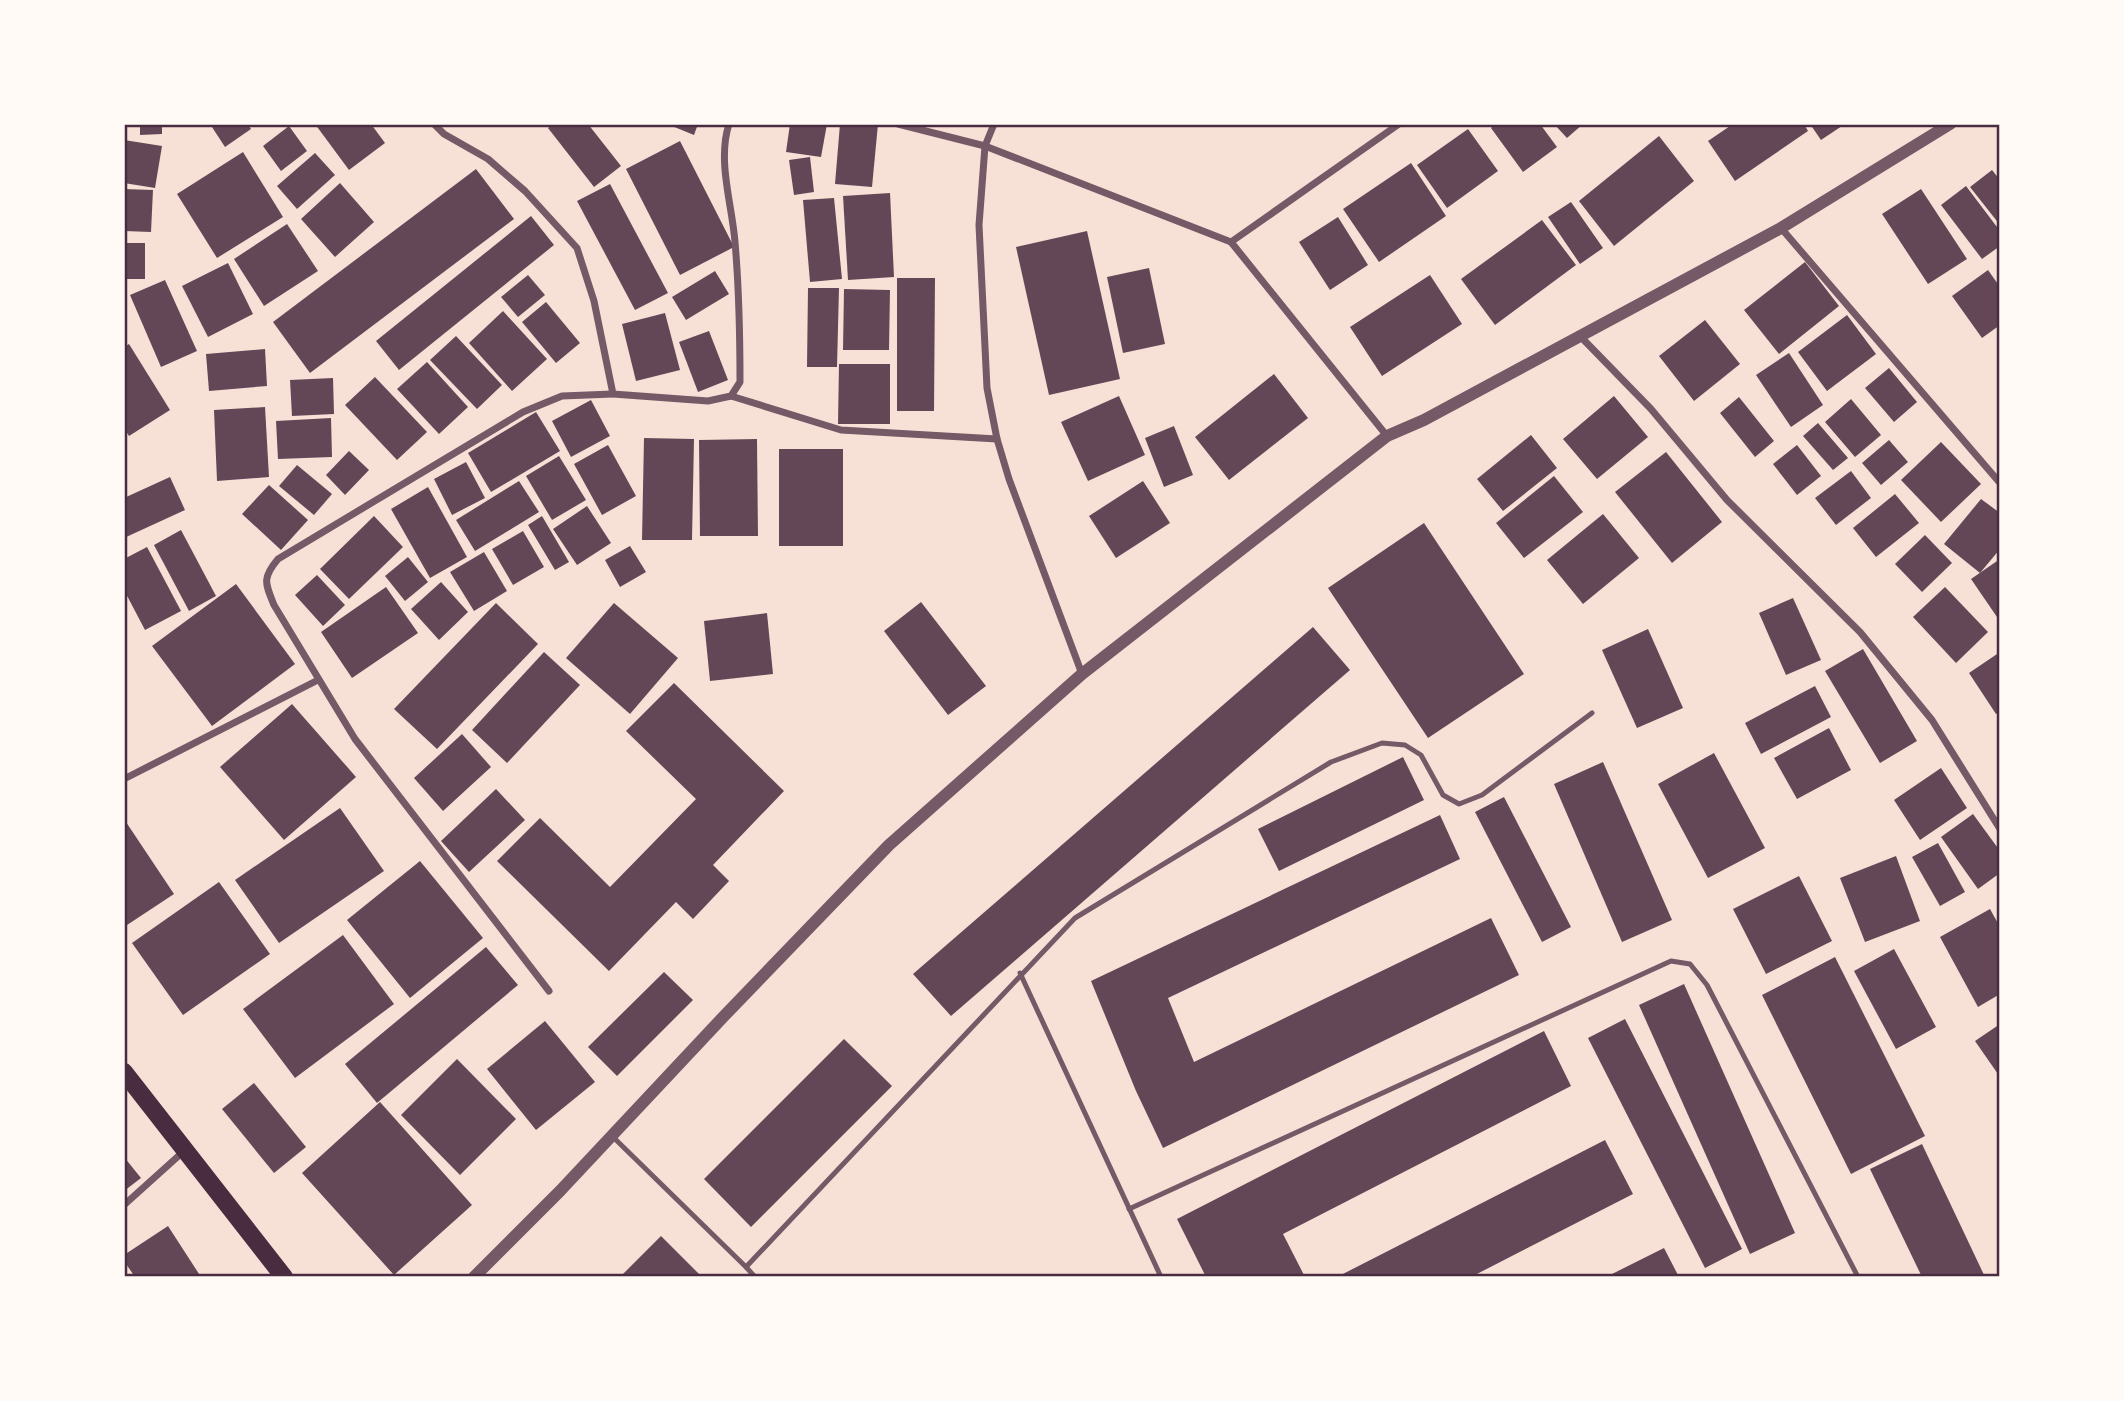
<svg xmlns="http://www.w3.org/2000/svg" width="2124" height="1401" font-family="'Asap Condensed',sans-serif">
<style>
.building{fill:#644757}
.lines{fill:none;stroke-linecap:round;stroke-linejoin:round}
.service{stroke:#755966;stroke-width:5}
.minor{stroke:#755966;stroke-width:7}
.tertiary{stroke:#755966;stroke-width:12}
.primary{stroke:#4a2c40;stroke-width:18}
.neatline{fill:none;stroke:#4a2c40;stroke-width:2.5}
</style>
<rect width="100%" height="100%" fill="#f7e1d7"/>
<!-- building -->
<g class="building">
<polygon points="140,124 162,124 162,134 140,135"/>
<polygon points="210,124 248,124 251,129 225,147"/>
<polygon points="315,124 371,124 385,143 349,170"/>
<polygon points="553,124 588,124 621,166 594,187 548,128"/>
<polygon points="667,124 698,124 694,135"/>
<polygon points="790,124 827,124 821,157 786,152"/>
<polygon points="840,124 878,124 872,187 835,184"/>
<polygon points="1495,124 1540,124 1557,147 1523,172 1491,128"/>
<polygon points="1554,124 1583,124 1567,138"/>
<polygon points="1733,124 1804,124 1808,131 1735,181 1708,141"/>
<polygon points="1810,124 1845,124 1821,140"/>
<polygon points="289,126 307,151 281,171 263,146"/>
<polygon points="1468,129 1498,171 1447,208 1417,165"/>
<polygon points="1659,136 1694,181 1614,246 1579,201"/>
<polygon points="124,140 162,146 155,188 124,183"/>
<polygon points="680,141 734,247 680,275 626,169"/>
<polygon points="243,152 283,217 217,258 177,194"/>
<polygon points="315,153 335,175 297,209 277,186"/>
<polygon points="810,157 814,192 794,195 789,160"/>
<polygon points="1411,163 1446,216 1379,262 1343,209"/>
<polygon points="476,169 514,219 310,373 273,322"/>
<polygon points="1992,170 2000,180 2000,225 1970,187"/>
<polygon points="340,183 374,222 335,257 301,219"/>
<polygon points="610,184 668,293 635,310 577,201"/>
<polygon points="1966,186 2000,231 2000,246 1982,259 1941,205"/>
<polygon points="124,189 153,190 151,232 124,231"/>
<polygon points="1921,189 1967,259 1928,284 1882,214"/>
<polygon points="890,193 894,277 848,280 843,196"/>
<polygon points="834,198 842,279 810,282 803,200"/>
<polygon points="1571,202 1603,248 1580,264 1548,217"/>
<polygon points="531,216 554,245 399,370 376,341"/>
<polygon points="1338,217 1368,265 1330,290 1299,242"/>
<polygon points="1542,220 1576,265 1495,325 1461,279"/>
<polygon points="287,224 318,271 264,306 234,259"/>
<polygon points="1087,231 1120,379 1049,395 1016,247"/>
<rect x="124" y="243" width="21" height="36"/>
<polygon points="1805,262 1839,306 1779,354 1744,310"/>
<polygon points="228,263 253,314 208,337 182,286"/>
<polygon points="1149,268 1165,344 1123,353 1107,277"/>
<polygon points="1988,270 2000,287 2000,325 1982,338 1952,296"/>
<polygon points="715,271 729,294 686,320 672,297"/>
<polygon points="528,275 545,295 518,317 501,297"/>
<polygon points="1430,275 1462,324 1382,376 1350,327"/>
<polygon points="897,278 935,278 934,411 897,411"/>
<polygon points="165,280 197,351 161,367 130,295"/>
<polygon points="808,288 839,288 837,367 807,367"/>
<polygon points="844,289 890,290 889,350 843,350"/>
<polygon points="546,302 580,343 556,363 522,322"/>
<polygon points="503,311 547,359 512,391 469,343"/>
<polygon points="665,313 680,370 636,381 622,324"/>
<polygon points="1847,315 1876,354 1827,391 1798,352"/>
<polygon points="1705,320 1740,364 1694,401 1659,356"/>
<polygon points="709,331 728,380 698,392 679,342"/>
<polygon points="456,336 502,385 477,409 430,360"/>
<polygon points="129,344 170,410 129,436 124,428 124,347"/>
<polygon points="265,349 267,386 209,391 206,354"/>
<polygon points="1789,353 1823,405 1791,427 1756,375"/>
<polygon points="427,362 468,407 439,434 397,389"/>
<polygon points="839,364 890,364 890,424 838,424"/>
<polygon points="1889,368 1917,402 1894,422 1865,388"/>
<polygon points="1274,374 1308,418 1229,480 1195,437"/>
<polygon points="375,377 427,432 397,460 345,405"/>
<polygon points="333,378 334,414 292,416 290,380"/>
<polygon points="1119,396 1145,455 1088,481 1061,422"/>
<polygon points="1614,396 1648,437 1597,479 1563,439"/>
<polygon points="1739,397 1774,441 1755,457 1720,413"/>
<polygon points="1851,399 1881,435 1855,457 1825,422"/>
<polygon points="591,400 610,436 571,457 552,421"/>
<polygon points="265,407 269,477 217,481 214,410"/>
<polygon points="536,412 560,451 491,492 468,453"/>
<polygon points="331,418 332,457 278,459 276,421"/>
<polygon points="1818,423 1848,458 1833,470 1803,436"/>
<polygon points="1174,426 1193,475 1164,487 1145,438"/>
<polygon points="1531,435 1557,468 1503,511 1477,479"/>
<polygon points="644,438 694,439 692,540 642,540"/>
<polygon points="757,439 758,536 700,536 699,440"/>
<polygon points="1889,440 1908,462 1881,485 1862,463"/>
<polygon points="1941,442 1981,484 1941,522 1901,480"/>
<polygon points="608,445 636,496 602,515 574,464"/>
<polygon points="1797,445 1821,476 1797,495 1773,464"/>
<rect x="779" y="449" width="64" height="97"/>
<polygon points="349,451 369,470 345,495 326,475"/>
<polygon points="1666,452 1722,522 1672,563 1615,492"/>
<polygon points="559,456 586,500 552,520 526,476"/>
<polygon points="466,462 485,498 452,515 434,479"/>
<polygon points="297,465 332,494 314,515 279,486"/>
<polygon points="1851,471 1871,498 1836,525 1815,498"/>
<polygon points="1554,476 1583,512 1524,558 1496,523"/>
<polygon points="170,477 185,510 124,538 124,498"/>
<polygon points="519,481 539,512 475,551 456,520"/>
<polygon points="1143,481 1170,523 1116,558 1089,516"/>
<polygon points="269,485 308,520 281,550 242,514"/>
<polygon points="428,487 467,557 430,578 391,509"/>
<polygon points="1895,494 1919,523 1876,557 1853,528"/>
<polygon points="1981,499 2000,513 2000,549 1980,573 1944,544"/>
<polygon points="587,506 611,543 577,565 553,529"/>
<polygon points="1603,514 1639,558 1583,604 1547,560"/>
<polygon points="374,516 403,547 349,599 320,569"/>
<polygon points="542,516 569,562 555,570 528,525"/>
<polygon points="1424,523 1524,674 1428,738 1328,588"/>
<polygon points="181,530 216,596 189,611 154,545"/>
<polygon points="523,531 544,567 513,585 492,549"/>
<polygon points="1925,535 1952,563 1922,592 1895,564"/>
<polygon points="630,546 646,572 620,587 605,560"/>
<polygon points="147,547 181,611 145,630 124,590 124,559"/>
<polygon points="484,552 507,591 474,611 450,572"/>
<polygon points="408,557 428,582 405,601 385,576"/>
<polygon points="2000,559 2000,615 1997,617 1971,579"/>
<polygon points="317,575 345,605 323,626 295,595"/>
<polygon points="441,582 468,612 439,640 411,609"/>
<polygon points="236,584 295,664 212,726 152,646"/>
<polygon points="386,587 418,633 352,678 321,632"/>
<polygon points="1945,587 1988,632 1956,663 1913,617"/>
<polygon points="1793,598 1821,660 1786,675 1759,613"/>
<polygon points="921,602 986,686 948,715 884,631"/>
<polygon points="496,603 538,644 437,749 394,709"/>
<polygon points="614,603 678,658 630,714 566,658"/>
<polygon points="767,613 773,674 710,681 704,621"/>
<polygon points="1313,627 1350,670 951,1016 913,974"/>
<polygon points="1648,629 1683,708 1637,728 1602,650"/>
<polygon points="1863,649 1917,741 1880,763 1825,671"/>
<polygon points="544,652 580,685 507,763 472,730"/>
<polygon points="2000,652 2000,711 1996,714 1969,673"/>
<polygon points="674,683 784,791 713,865 729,881 693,919 676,902 609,971 497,861 540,818 610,887 696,799 626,731"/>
<polygon points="1815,686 1831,717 1761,754 1745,723"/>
<polygon points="292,704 356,777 284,840 220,767"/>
<polygon points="1829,728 1851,770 1797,799 1774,758"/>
<polygon points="462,734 491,767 443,811 414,778"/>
<polygon points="1714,753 1765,848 1708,878 1658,784"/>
<polygon points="1403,757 1424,800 1279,871 1258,829"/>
<polygon points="1603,762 1672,920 1622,942 1554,784"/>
<polygon points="1941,768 1967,808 1920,840 1894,800"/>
<polygon points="496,789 525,820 469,872 441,841"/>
<polygon points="1504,797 1571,927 1542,942 1475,812"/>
<polygon points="340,808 384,871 279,943 235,880"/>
<polygon points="1973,814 2000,851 2000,873 1978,889 1941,837"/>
<polygon points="1440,815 1460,859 1168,998 1194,1062 1491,918 1519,975 1163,1148 1136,1091 1091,981"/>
<polygon points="124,819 174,894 124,927"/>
<polygon points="1938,843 1965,892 1940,906 1912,857"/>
<polygon points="1896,856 1920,921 1865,942 1840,878"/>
<polygon points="420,861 483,938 410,998 347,920"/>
<polygon points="1799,876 1832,941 1766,974 1733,909"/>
<polygon points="219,882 270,954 183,1015 132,943"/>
<polygon points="1990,909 2000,927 2000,994 1978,1007 1940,937"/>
<polygon points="343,935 394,1004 295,1078 243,1009"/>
<polygon points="486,947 518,985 377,1103 345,1064"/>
<polygon points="1894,949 1936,1027 1896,1049 1854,971"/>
<polygon points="1835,957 1925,1136 1851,1174 1762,995"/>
<polygon points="664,972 693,1000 617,1076 588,1047"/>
<polygon points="1684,984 1795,1233 1750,1254 1639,1005"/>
<polygon points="1625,1019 1742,1249 1705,1268 1588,1038"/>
<polygon points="545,1021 595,1082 536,1130 487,1069"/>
<polygon points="2000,1024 2000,1077 1975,1041"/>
<polygon points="1544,1031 1571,1086 1283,1234 1305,1277 1206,1277 1177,1219"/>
<polygon points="844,1039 892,1086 751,1227 704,1179"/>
<polygon points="457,1059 516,1119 460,1175 401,1115"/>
<polygon points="254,1083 306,1147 274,1173 222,1109"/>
<polygon points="380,1102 472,1205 394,1275 302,1173"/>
<polygon points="1605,1140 1633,1194 1471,1277 1337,1277"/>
<polygon points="1922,1144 1985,1277 1922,1277 1870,1169"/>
<polygon points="124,1157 141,1178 124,1191"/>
<polygon points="168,1226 201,1277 135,1277 124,1261 124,1255"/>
<polygon points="661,1236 702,1277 620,1277"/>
<polygon points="1664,1248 1679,1277 1606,1277"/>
</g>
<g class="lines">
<!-- service -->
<g class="service">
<polyline points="1020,973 1161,1277"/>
<polyline points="612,1136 746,1267 1075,918 1331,762 1382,743 1405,745 1421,755 1443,795 1459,804 1482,795 1592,713"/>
<polyline points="1129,1209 1671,961 1690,964 1707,985 1858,1277"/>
<polyline points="746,1267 755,1277"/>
</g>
<!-- minor -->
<g class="minor">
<path d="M 434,124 L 444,134 L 488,159 L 525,191 L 577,248 L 594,301 L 613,394 L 708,401 L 731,396 L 740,382 C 740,335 739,288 735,242 C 732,204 717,161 729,124"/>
<polyline points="898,124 985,146 1231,242 1387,436"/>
<polyline points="994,124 985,146 979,225 987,388 997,439 1009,479 1082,674"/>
<polyline points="1781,228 2000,483"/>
<polyline points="1231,242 1399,124"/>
<polyline points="1580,336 1651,409 1727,500 1860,632 1932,720 2000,829"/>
<polyline points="731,396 841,430 997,439"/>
<polyline points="124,779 318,680"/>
<path d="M 549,991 L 355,739 L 274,605 C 265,583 262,578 278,559 L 523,412 L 562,396 L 613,394"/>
<polyline points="124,1205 184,1151"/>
</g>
<!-- tertiary -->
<polyline class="tertiary" points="474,1277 560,1191 726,1014 889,845 1082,674 1387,436 1424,420 1781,228 1950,124"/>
<!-- primary -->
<polyline class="primary" points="124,1072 284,1277"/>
</g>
<!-- border -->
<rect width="2124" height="1401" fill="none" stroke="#fffaf5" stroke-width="252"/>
<rect x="126" y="126" width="1872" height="1149" class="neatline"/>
</svg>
